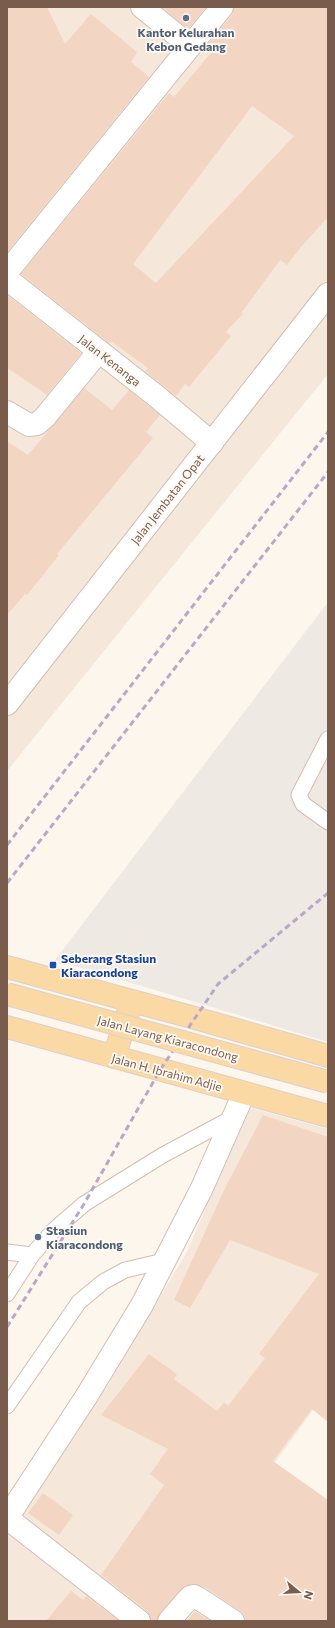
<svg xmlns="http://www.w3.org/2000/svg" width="335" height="1628" font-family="Commissioner,sans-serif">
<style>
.residential{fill:#f5e8da}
.industrial{fill:#efe9e4}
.building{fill:#f3d5c3;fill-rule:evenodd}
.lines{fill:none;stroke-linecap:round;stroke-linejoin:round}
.lane-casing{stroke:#d1beb0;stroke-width:17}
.street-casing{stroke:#d1beb0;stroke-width:24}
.primary-casing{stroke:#dad1cd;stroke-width:24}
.lane{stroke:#fff;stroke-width:15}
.street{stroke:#fff;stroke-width:22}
.primary{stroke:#fbd9a5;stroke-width:22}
.rail{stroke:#b9a8c9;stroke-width:3;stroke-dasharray:6 4;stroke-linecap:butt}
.primary-bridge-casing{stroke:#dad1cd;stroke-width:24;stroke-linecap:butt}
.primary-bridge{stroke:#fbd9a5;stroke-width:22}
.service-dot{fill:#5c6f8a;stroke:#fffaf3;stroke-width:1.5}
.transit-dot{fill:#1a4fb4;stroke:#fffaf3;stroke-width:1.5}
.labels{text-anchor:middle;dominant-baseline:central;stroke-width:3.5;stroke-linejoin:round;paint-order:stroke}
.service-label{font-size:12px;font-weight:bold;fill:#4e5e75;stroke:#fffaf3}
.street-label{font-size:12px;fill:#7a5c4d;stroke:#fffaf3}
.transit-label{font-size:12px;font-weight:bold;fill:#164399;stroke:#fffaf3;text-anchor:start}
</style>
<rect width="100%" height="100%" fill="#fdf6ec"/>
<!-- residential -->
<g class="residential">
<polygon points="7,7 328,7 328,374 7,771"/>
<polygon points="248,1107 328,1129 328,1389 285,1449 152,1621 7,1621 7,1516 108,1385 188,1250"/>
</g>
<!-- industrial -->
<polygon class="industrial" points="328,602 328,1042 55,960"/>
<!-- building -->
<g class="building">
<polygon points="7,7 47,7 65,44 91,14 137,52 131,62 149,77 7,252"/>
<polygon points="162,7 206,7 188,29"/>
<path d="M 234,7 L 328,7 L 328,217 L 301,247 L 287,265 L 280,260 L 242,312 L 243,314 L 226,332 L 231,336 L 189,387 L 185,384 L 176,396 L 145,371 L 148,368 L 112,342 L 109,343 L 21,274 L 169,93 L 174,97 L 214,49 L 208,44 L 232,15 ZM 252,106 L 294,136 L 156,283 L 133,264 Z"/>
<polygon points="7,295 81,353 47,395 7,368"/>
<polygon points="84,388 112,410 129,390 160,415 146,432 153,438 57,554 59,555 27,595 25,594 7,615 7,441 28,455"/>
<polygon points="263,1115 328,1137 328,1422 312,1409 273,1461 328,1500 328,1621 245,1621 244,1615 240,1611 204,1587 192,1584 181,1589 160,1613 157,1621 151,1621 150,1616 147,1611 101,1575 164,1485 150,1474 168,1449 101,1415 149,1354 177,1374 174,1379 217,1411 224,1402 228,1406 265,1358 259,1354 319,1274 230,1240 190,1308 174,1300 225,1188"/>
<polygon points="43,1493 73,1515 59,1535 28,1513"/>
<polygon points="71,1591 83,1600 86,1596 119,1621 46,1621"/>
<polygon points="195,1611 210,1621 186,1621"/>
</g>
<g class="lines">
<defs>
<g id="lane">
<polyline points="328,739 299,795 303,804 328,822"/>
<polyline points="7,1252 32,1255"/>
<polyline points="7,1294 32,1255 53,1231 84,1204 163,1155 234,1117"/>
<polyline points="7,1406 79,1302 103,1282 125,1270 164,1261"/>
</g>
<g id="street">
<polyline points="142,7 190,46"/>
<polyline points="7,272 222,7"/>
<polyline points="7,279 155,395 212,443"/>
<polyline points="7,412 29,425 37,424 45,417 99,351"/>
<polyline points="7,704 328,294"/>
<polyline points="7,1518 86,1397 142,1305 201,1190 244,1093"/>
<polyline points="7,1518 139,1621"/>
<polyline points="169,1621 190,1597 194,1596 198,1598 233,1621"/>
</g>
<g id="primary">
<polyline points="7,967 195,1018 328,1056"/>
<polyline points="7,1027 328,1116"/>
<polyline points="114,1057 130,1007"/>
</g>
</defs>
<!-- lane casing -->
<use href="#lane" class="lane-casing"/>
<!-- street casing -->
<use href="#street" class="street-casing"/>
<!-- primary casing -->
<use href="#primary" class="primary-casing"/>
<!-- lane -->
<use href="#lane" class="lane"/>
<!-- street -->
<use href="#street" class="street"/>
<!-- primary -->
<use href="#primary" class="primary"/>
<!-- rail -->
<g class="rail">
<polyline points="7,845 328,432"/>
<polyline points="7,883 328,472"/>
<polyline points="7,1327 84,1204 160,1070 218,984 328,893"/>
</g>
<defs>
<polyline id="primary-bridge" points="7,994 328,1082"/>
</defs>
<!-- primary-bridge casing -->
<use href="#primary-bridge" class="primary-bridge-casing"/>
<!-- primary-bridge -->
<use href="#primary-bridge" class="primary-bridge"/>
</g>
<!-- markers -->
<g class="service-dot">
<circle cx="186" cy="18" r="4"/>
<circle cx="38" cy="1237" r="4"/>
</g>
<rect class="transit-dot" x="49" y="961" width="8" height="8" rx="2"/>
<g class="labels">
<!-- service labels -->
<g class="service-label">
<text x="186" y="32">Kantor Kelurahan<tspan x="186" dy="14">Kebon Gedang</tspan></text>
<text x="46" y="1230" text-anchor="start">Stasiun<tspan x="46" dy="14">Kiaracondong</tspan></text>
</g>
<!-- street labels -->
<g class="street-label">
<text transform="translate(110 360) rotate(38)">Jalan Kenanga</text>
<text transform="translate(167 499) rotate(-52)">Jalan Jembatan Opat</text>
<text transform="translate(168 1038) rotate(15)">Jalan Layang Kiaracondong</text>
<text transform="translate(167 1072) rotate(15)">Jalan H. Ibrahim Adjie</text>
</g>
<!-- transit labels -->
<g class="transit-label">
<text x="61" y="958">Seberang Stasiun<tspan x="61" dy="14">Kiaracondong</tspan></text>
</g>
</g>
<!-- border -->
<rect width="335" height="1628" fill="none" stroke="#7a5c4d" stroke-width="16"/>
<!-- north arrow -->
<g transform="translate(299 1592) rotate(108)" stroke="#fffaf3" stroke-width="3" paint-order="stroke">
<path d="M0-3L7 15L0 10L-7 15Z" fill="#7a5c4d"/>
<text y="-6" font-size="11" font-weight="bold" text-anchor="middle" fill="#7a5c4d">N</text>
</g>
</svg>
